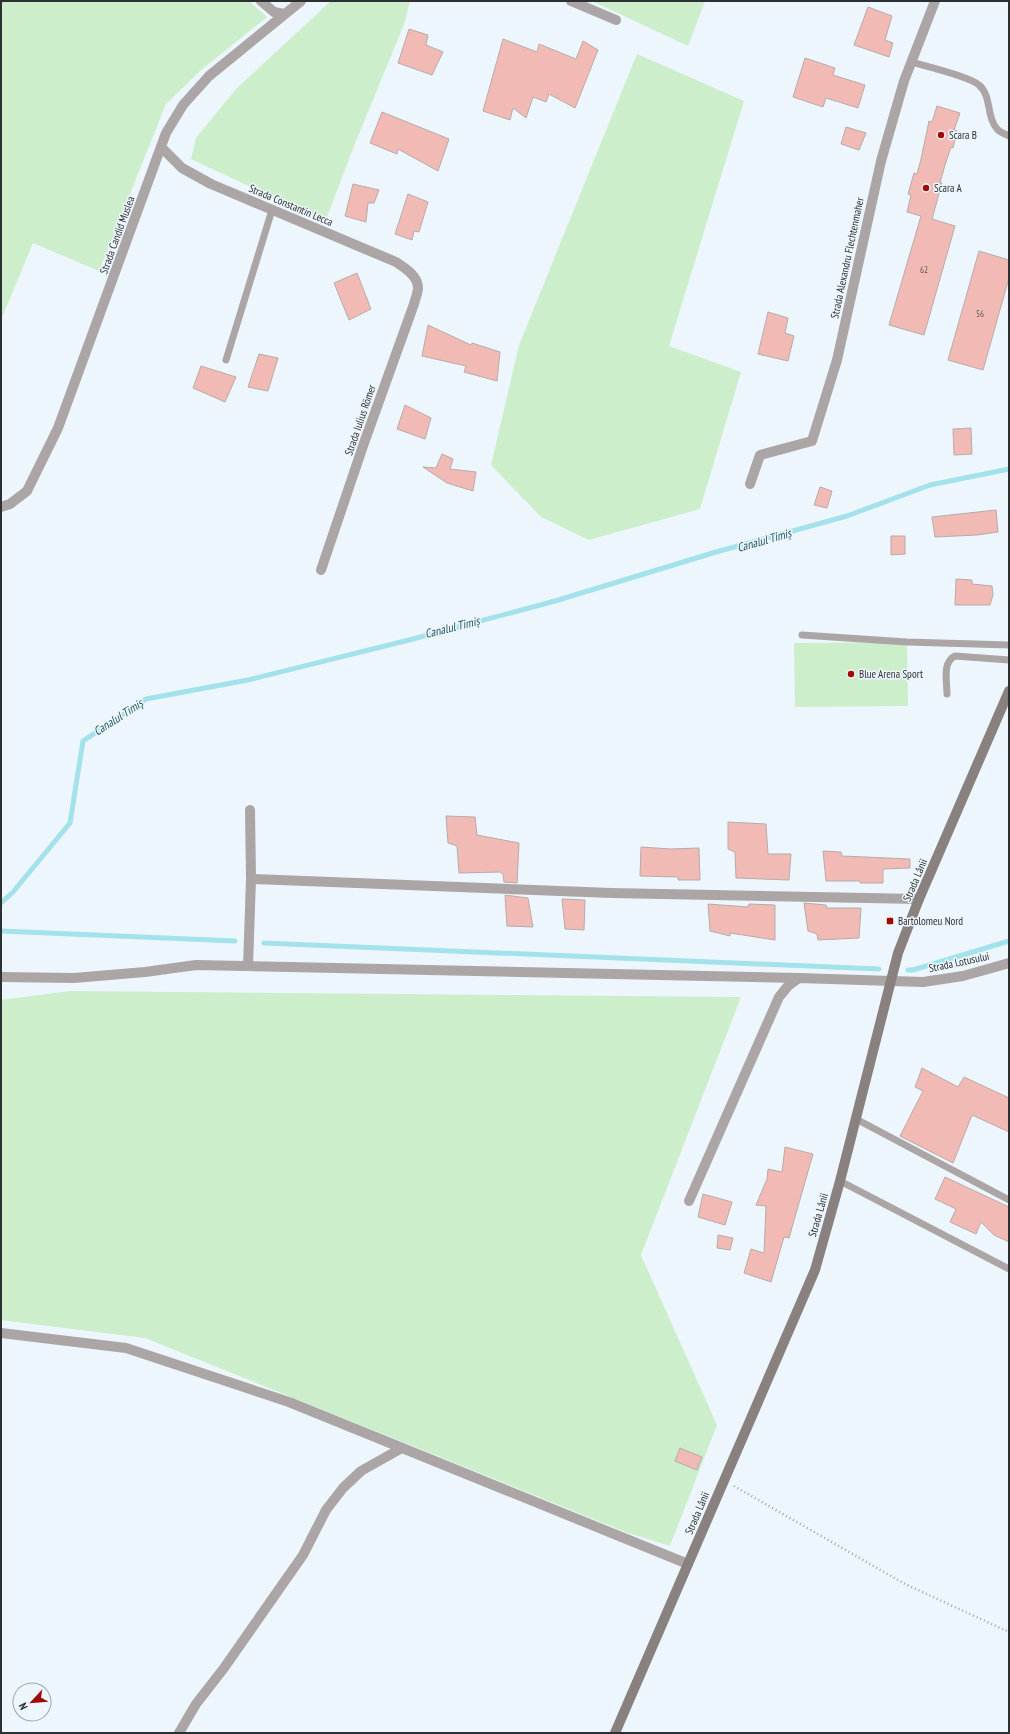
<svg xmlns="http://www.w3.org/2000/svg" width="1010" height="1734" font-family="'PT Sans Narrow',sans-serif">
<style>
.green{fill:#cceecb}
.lines{fill:none;stroke-linecap:round;stroke-linejoin:round}
.stream{stroke:#a3e2ea;stroke-width:5}
.building{fill:#f2bab5;stroke:#b6abaa}
.path{stroke:#9ea5aa;stroke-width:2.5;stroke-dasharray:1 3;stroke-linecap:butt}
.lane{stroke:#aba6a5;stroke-width:7}
.street{stroke:#aba6a5;stroke-width:10}
.secondary{stroke:#88817f;stroke-width:10}
.poi-dot{fill:#a20a07;stroke:#edf6fd;stroke-width:1.5}
.labels{text-anchor:middle;dominant-baseline:central;stroke-width:3;stroke-linejoin:round;paint-order:stroke}
.number-label{font-size:9px;fill:#5e5254}
.poi-label{font-size:11px;fill:#2d3033;stroke:#edf6fd;text-anchor:start}
.street-label{font-size:11px;fill:#2d3033;stroke:#edf6fd}
.water-label{font-size:12px;font-style:italic;fill:#23585f;stroke:#edf6fd}
</style>
<rect width="100%" height="100%" fill="#edf6fd"/>
<!-- green -->
<g class="green">
<polygon points="1,1 249,1 267,17 200,71 166,104 99,271 33,243 1,320"/>
<polygon points="331,1 410,1 405,22 356,141 325,222 191,159 196,138 236,89"/>
<polygon points="592,1 705,1 688,46"/>
<polygon points="637,54 744,101 669,346 741,372 700,509 589,540 541,517 491,465 519,345"/>
<polygon points="907,642 908,706 795,707 794,643"/>
<polygon points="70,991 741,997 641,1255 717,1425 670,1546 628,1533 145,1338 1,1320 1,1000"/>
</g>
<g class="lines">
<!-- stream -->
<g class="stream">
<polyline points="1,903 13,892 70,823 83,741 146,699 248,680 409,640 555,601 716,552 847,516 930,485 1009,469"/>
<polyline points="1,931 235,941"/>
<polyline points="264,943 879,969"/>
<polyline points="908,970 913,970 1009,941"/>
</g>
</g>
<!-- building -->
<g class="building">
<polygon points="868,7 892,16 885,40 893,43 889,57 854,45"/>
<polygon points="409,29 428,35 426,45 443,52 432,75 398,63"/>
<polygon points="503,39 537,52 539,44 576,59 583,41 598,50 575,108 549,94 546,102 533,97 526,118 513,108 510,120 483,111"/>
<polygon points="805,58 835,68 833,75 865,85 858,108 826,98 823,107 793,97"/>
<polygon points="937,106 960,113 954,130 957,131 953,148 951,147 945,165 940,183 942,183 932,219 955,226 924,335 889,325 921,216 907,212 911,195 908,194 914,173 917,174 921,159 929,121 932,122"/>
<polygon points="382,112 449,139 438,171 398,149 397,154 370,143"/>
<polygon points="846,127 866,133 859,150 841,144"/>
<polygon points="353,184 379,190 374,203 368,203 366,222 345,216"/>
<polygon points="408,194 428,202 419,232 414,231 412,240 395,234"/>
<polygon points="979,251 1009,260 1009,278 983,370 948,360"/>
<polygon points="357,273 371,309 349,320 334,283"/>
<polygon points="768,312 788,318 785,333 794,336 788,361 758,354"/>
<polygon points="428,325 471,345 472,343 500,352 497,381 464,372 466,366 422,356"/>
<polygon points="259,354 278,358 268,391 248,387"/>
<polygon points="201,366 236,377 225,402 193,388"/>
<polygon points="405,405 431,418 425,439 397,429"/>
<polygon points="971,428 972,454 954,455 953,429"/>
<polygon points="442,454 453,459 450,469 476,472 473,491 447,483 423,467 436,468"/>
<polygon points="820,487 832,491 827,508 814,505"/>
<polygon points="996,510 998,532 977,535 935,537 932,517"/>
<polygon points="891,536 905,536 905,554 891,555"/>
<polygon points="956,579 972,580 972,584 992,586 993,595 990,605 955,605"/>
<polygon points="446,816 475,817 477,835 519,843 517,883 504,882 503,874 500,872 459,873 457,846 448,843"/>
<polygon points="728,822 766,824 768,854 791,854 789,880 736,878 735,852 728,849"/>
<polygon points="641,847 671,849 699,848 700,880 678,880 678,877 640,876"/>
<polygon points="823,851 841,852 842,856 910,859 910,868 883,869 883,883 860,883 860,881 826,881"/>
<polygon points="505,895 528,898 533,927 507,926"/>
<polygon points="562,899 585,900 584,930 565,929"/>
<polygon points="804,903 826,905 827,908 861,908 859,938 818,940 817,934 808,931"/>
<polygon points="708,904 748,907 749,904 775,905 775,940 730,933 730,936 710,931"/>
<polygon points="922,1068 958,1087 964,1077 1009,1098 1009,1132 972,1115 953,1163 900,1136 923,1091 915,1087"/>
<polygon points="785,1147 813,1154 789,1238 784,1237 771,1282 744,1273 751,1249 764,1253 766,1206 756,1205 767,1179 768,1169 782,1172"/>
<polygon points="945,1177 1009,1207 1009,1242 994,1235 981,1222 976,1234 950,1222 956,1209 935,1199"/>
<polygon points="703,1194 732,1202 725,1225 698,1217"/>
<polygon points="718,1235 733,1238 730,1250 717,1248"/>
<polygon points="680,1448 702,1457 697,1470 675,1461"/>
</g>
<g class="lines">
<!-- path -->
<polyline class="path" points="734,1486 905,1584 1009,1632"/>
<!-- lane -->
<g class="lane">
<path d="M 911,62 C 925,66 969,76 979,85 C 992,96 986,118 998,130 C 1001,133 1006,134 1009,136"/>
<polyline points="226,360 272,210"/>
<polyline points="802,635 907,642 1009,645"/>
<path d="M 947,694 C 947,682 942,662 955,656 L 1009,660"/>
<polyline points="856,1119 1009,1200"/>
<polyline points="840,1181 1009,1269"/>
</g>
<!-- street -->
<g class="street">
<polyline points="261,1 274,12 284,14"/>
<polyline points="571,1 616,20"/>
<path d="M 161,147 L 182,168 L 211,184 L 396,262 C 405,268 418,276 418,288 C 418,293 415,299 414,304 L 364,443 L 321,570"/>
<polyline points="750,484 760,455 812,441 837,360 881,161 904,81 935,1"/>
<polyline points="1,507 10,504 27,491 58,428 166,133 183,105 209,76 301,1"/>
<polyline points="251,879 611,893 919,899"/>
<polyline points="248,966 251,879 250,810"/>
<polyline points="1,977 74,978 145,972 196,965 799,978"/>
<polyline points="689,1201 779,997 788,986 799,978 923,982 963,976 1009,963"/>
<polyline points="1,1333 126,1348 289,1402 688,1564"/>
<polyline points="179,1733 196,1704 224,1668 303,1555 326,1510 343,1488 361,1471 402,1448"/>
</g>
<!-- secondary -->
<polyline class="secondary" points="615,1733 815,1270 840,1181 898,953 919,899 1009,691"/>
</g>
<!-- markers -->
<g class="poi-dot">
<circle cx="941" cy="135" r="4"/>
<circle cx="926" cy="188" r="4"/>
<circle cx="851" cy="674" r="4"/>
<rect x="886" y="917" width="8" height="8" rx="2"/>
</g>
<g class="labels">
<!-- number labels -->
<g class="number-label">
<text x="924" y="269">62</text>
<text x="980" y="313">56</text>
</g>
<!-- poi labels -->
<g class="poi-label">
<text x="949" y="135">Scara B</text>
<text x="934" y="188">Scara A</text>
<text x="859" y="674">Blue Arena Sport</text>
<text x="898" y="921">Bartolomeu Nord</text>
</g>
<!-- street labels -->
<g class="street-label">
<text transform="translate(291 205) rotate(23)">Strada Constantin Lecca</text>
<text transform="translate(117 235) rotate(-70)">Strada Candid Muslea</text>
<text transform="translate(847 258) rotate(-78)">Strada Alexandru Flechtenmaher</text>
<text transform="translate(360 420) rotate(-71)">Strada Iulius Römer</text>
<text transform="translate(915 880) rotate(-67)">Strada Lânii</text>
<text transform="translate(959 962) rotate(-12)">Strada Lotusului</text>
<text transform="translate(818 1215) rotate(-74)">Strada Lânii</text>
<text transform="translate(697 1513) rotate(-67)">Strada Lânii</text>
</g>
<!-- water labels -->
<g class="water-label">
<text transform="translate(764 540) rotate(-16)">Canalul Timiș</text>
<text transform="translate(452 627) rotate(-14)">Canalul Timiș</text>
<text transform="translate(118 717) rotate(-33)">Canalul Timiș</text>
</g>
</g>
<!-- border -->
<rect width="1010" height="1734" fill="none" stroke="#2d3033" stroke-width="4"/>
<!-- north arrow -->
<g transform="translate(32 1702) rotate(244)"><circle r="19" fill="#edf6fd" stroke="#a0a7ac"/>
<path d="M0-3L7 15L0 10L-7 15Z" fill="#a20a07"/>
<text y="-6" font-size="11" font-weight="bold" text-anchor="middle" fill="#2d3033">N</text>
</g>
</svg>
